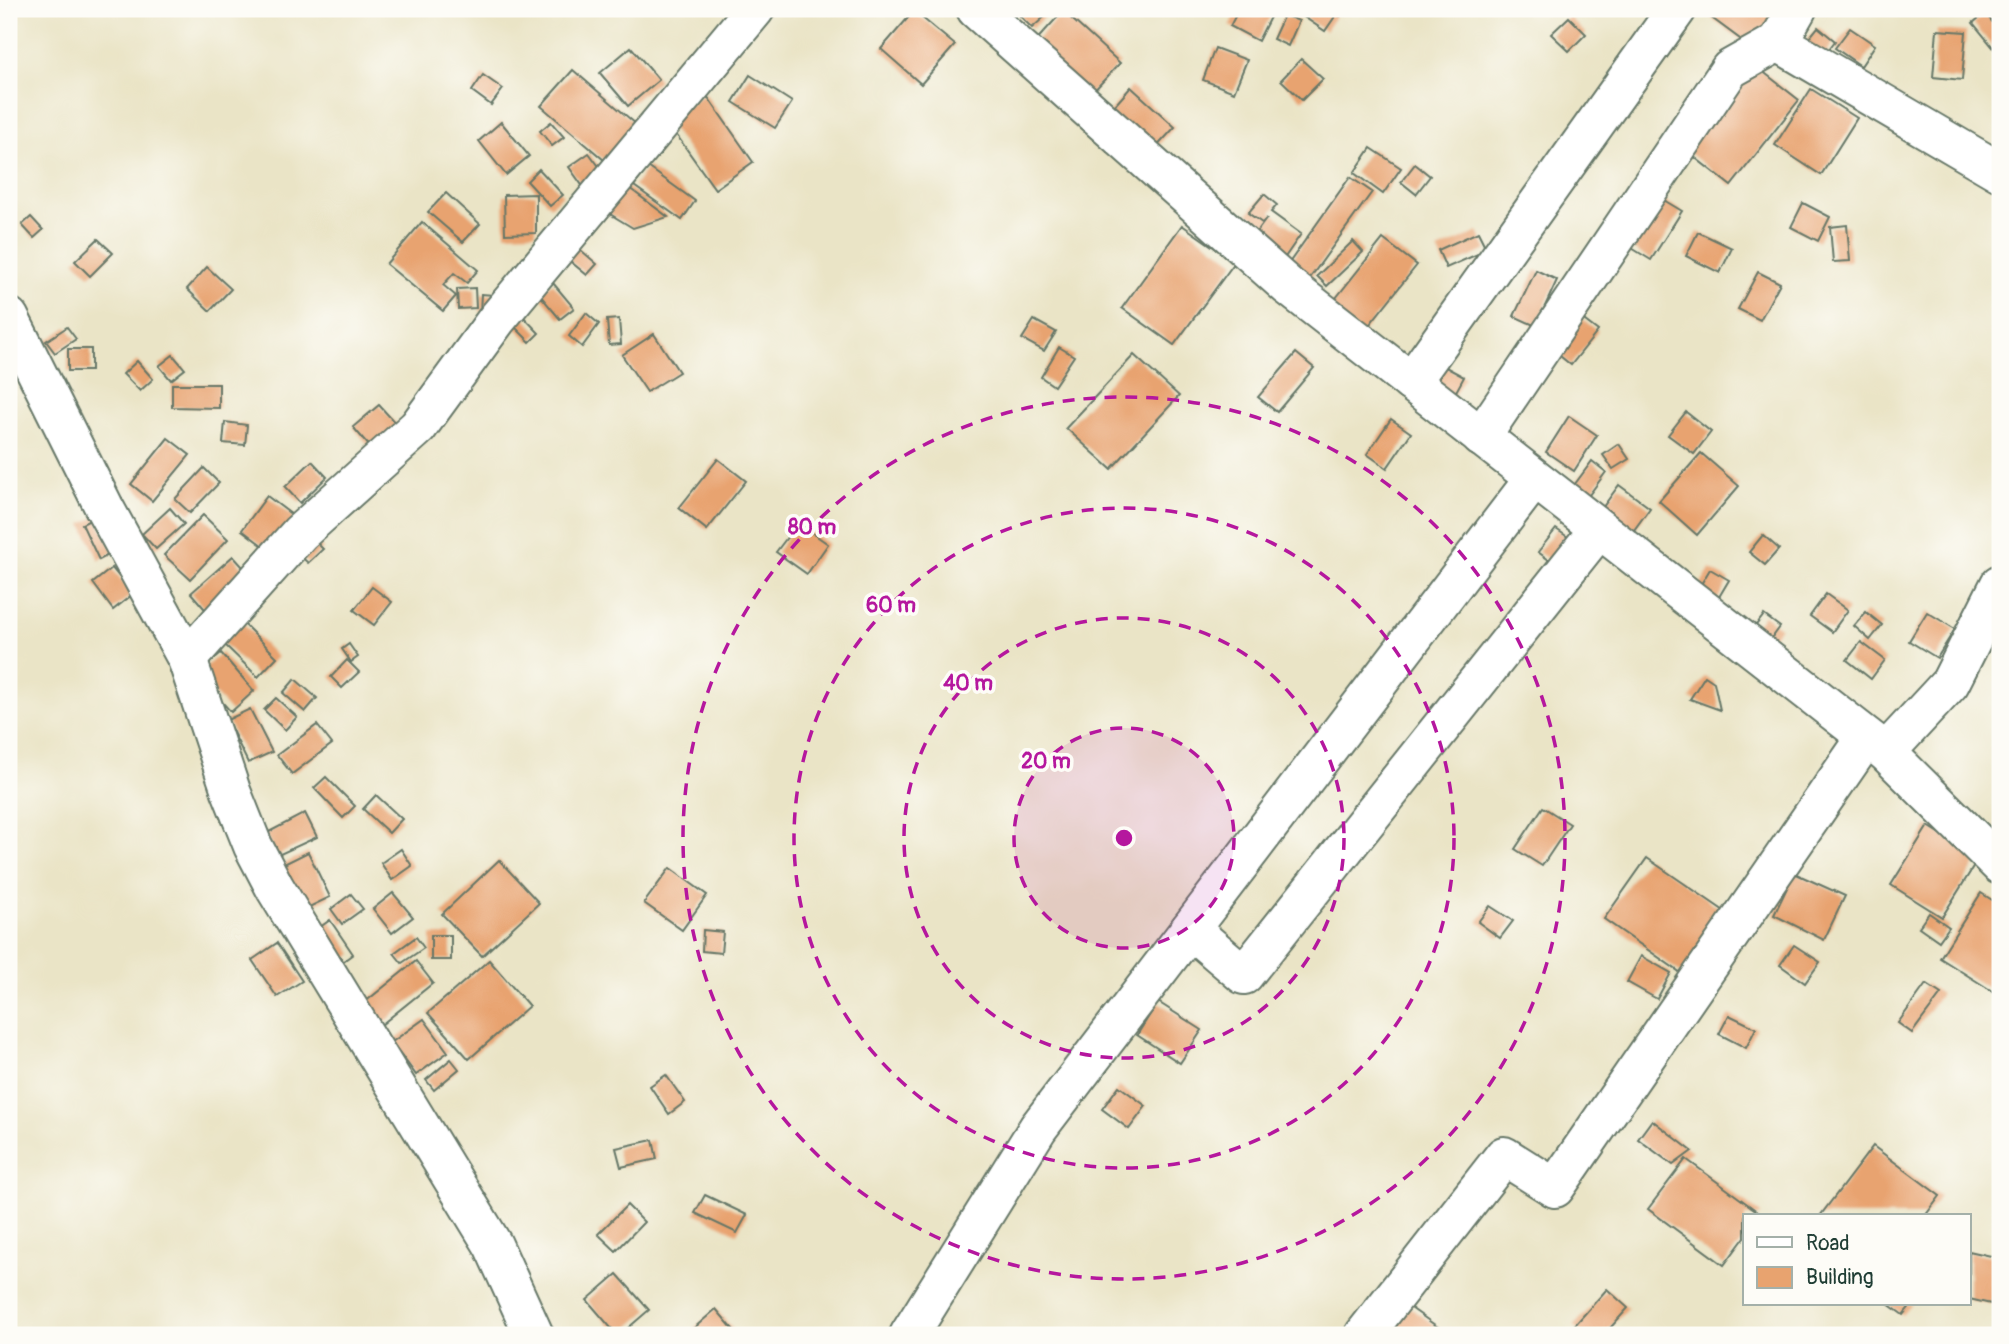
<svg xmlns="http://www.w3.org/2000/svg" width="2009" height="1344" font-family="Pangolin,sans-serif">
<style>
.building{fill:#e8a36f}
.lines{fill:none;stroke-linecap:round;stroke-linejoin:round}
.minor-casing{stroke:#667767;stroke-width:42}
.minor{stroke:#fff;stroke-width:38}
.ring{fill:none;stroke:#b5179e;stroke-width:3.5;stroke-dasharray:12 9}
.centre{fill:#b5179e;stroke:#fdfcf7;stroke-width:3.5}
.ring-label{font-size:21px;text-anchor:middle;font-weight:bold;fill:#b5179e;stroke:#fdfcf7;stroke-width:7;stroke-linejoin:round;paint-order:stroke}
</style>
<rect width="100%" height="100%" fill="#fdfcf7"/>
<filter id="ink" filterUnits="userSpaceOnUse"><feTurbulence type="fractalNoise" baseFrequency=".0143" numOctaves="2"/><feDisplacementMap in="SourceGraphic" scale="14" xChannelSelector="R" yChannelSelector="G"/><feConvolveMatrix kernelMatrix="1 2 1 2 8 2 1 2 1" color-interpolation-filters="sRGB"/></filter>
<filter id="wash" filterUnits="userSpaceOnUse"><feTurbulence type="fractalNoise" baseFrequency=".00686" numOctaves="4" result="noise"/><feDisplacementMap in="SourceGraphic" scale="28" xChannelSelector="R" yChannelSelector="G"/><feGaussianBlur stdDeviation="1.57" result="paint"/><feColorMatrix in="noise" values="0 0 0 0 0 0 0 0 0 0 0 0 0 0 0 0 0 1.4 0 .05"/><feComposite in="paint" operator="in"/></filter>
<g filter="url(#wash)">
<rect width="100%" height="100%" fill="#eae4c6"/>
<g id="blocks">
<!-- building -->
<g class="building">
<polygon points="1028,9 1047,9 1050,12 1032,28 1020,16"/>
<polygon points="1239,9 1274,9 1258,41 1230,26"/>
<polygon points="1301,9 1327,9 1336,15 1325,31 1298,13"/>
<polygon points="1331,9 1346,9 1340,16"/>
<polygon points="1714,9 1786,9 1755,50 1709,16"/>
<polygon points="914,11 955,45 921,84 881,49"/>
<polygon points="1063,11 1120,63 1089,96 1033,44"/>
<polygon points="1985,13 2000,32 2000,56 1973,23"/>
<polygon points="1284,15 1299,21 1288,46 1273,39"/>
<polygon points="1569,17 1586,34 1569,51 1551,34"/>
<polygon points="1818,27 1835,41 1819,62 1801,48"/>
<polygon points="1850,28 1875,45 1861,66 1835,48"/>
<polygon points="1937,30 1966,32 1962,80 1933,77"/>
<polygon points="631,47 659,80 628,106 600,73"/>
<polygon points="1215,48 1247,60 1234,92 1203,80"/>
<polygon points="1301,59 1323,79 1302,100 1281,80"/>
<polygon points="1752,63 1799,100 1731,186 1683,148"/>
<polygon points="573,70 643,130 611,166 541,106"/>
<polygon points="483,75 503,89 491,105 472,91"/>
<polygon points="750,75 792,102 775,128 733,102"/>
<polygon points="1131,87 1175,127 1151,153 1108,113"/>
<polygon points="1811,89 1857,118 1821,175 1775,145"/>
<polygon points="705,93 753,162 715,189 666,120"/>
<polygon points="501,122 529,156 506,175 479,141"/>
<polygon points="551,122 564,137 552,146 540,131"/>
<polygon points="1371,148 1401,168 1383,194 1354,173"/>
<polygon points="589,153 604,173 584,188 569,167"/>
<polygon points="1415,164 1430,176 1416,194 1401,182"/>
<polygon points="648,167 695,201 682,220 634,186"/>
<polygon points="539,169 563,195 550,206 527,181"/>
<polygon points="1350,177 1372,192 1310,278 1289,263"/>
<polygon points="625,185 668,217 633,228 605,211"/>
<polygon points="446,193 480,224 463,242 428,212"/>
<polygon points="1652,193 1682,211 1651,260 1622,242"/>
<polygon points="536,194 536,233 505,234 504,195"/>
<polygon points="1264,194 1277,205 1271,212 1301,234 1281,263 1250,241 1267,218 1262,223 1248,213"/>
<polygon points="1803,203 1830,217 1818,241 1791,227"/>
<polygon points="31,217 43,230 34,238 22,225"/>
<polygon points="422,222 478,270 467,283 454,273 443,285 456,296 443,311 386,264"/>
<polygon points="1182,225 1235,262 1174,345 1122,308"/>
<polygon points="1847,225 1850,261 1833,262 1830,227"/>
<polygon points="1478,232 1487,250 1446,268 1438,250"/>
<polygon points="1698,232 1732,248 1720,273 1686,256"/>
<polygon points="98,239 113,253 90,276 75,261"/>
<polygon points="1383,239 1417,265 1362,334 1328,308"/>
<polygon points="1353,241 1363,252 1327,286 1317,276"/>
<polygon points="575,245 597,264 587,275 565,257"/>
<polygon points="207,267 231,289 210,311 187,289"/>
<polygon points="1536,270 1557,280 1536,326 1514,316"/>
<polygon points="1758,272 1780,283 1760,320 1738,309"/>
<polygon points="553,283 574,308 560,319 539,294"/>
<polygon points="475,288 476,308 458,309 457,289"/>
<polygon points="481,294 495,295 480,313"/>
<polygon points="518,311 539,333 530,342 509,321"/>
<polygon points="586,313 599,324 582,347 569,336"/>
<polygon points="1576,314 1598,331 1571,365 1549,347"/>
<polygon points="619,319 621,344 609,345 607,320"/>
<polygon points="1034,320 1056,332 1044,351 1022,339"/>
<polygon points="67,327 76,339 55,353 46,341"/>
<polygon points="654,334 679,372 647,392 622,355"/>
<polygon points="1059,347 1074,356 1054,386 1041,377"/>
<rect x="68" y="349" width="23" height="22"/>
<polygon points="1296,353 1314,368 1277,412 1258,397"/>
<polygon points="173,355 185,369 171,380 159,366"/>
<polygon points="1134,355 1179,396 1111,469 1066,428"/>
<polygon points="137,361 153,379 140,391 123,374"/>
<polygon points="1440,364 1464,377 1452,399 1428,386"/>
<polygon points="172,384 219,384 219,408 172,407"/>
<polygon points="379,405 397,425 371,448 353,427"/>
<polygon points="1686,412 1711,432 1694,454 1668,435"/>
<polygon points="1569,416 1597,435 1574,471 1546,452"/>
<polygon points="1391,419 1411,433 1387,468 1367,454"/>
<polygon points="225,422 247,425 245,445 223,443"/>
<polygon points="168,438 190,455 152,501 131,484"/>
<polygon points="1619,444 1629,459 1613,469 1603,455"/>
<polygon points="1701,453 1739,486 1697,535 1659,501"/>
<polygon points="718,459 746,481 707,530 679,508"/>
<polygon points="312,461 327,477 300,503 285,487"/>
<polygon points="1592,461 1606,472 1586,499 1572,488"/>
<polygon points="204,468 219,483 190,513 175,499"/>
<polygon points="1619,485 1650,508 1631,534 1600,511"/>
<polygon points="267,496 296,518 271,552 242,530"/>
<polygon points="170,508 184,524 156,549 142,534"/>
<polygon points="203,515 228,539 190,579 164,555"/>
<polygon points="96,517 114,552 99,560 82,524"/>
<polygon points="798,523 828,544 807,574 776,552"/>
<polygon points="1556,529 1581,546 1563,570 1538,552"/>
<polygon points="1763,535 1779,549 1765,565 1749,552"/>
<polygon points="311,537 323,549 308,563 296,552"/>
<polygon points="233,556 252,577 210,615 191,593"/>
<polygon points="112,568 133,594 113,610 93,583"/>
<polygon points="1710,569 1729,580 1716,602 1697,591"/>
<polygon points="372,587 392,602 374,625 354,610"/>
<polygon points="1826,594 1848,610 1832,632 1810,616"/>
<polygon points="1866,612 1882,625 1870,640 1854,626"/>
<polygon points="1927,612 1955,629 1937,658 1909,641"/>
<polygon points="1764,615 1780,627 1766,646 1750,633"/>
<polygon points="242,622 277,657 258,677 222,642"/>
<polygon points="1861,642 1885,660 1871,679 1847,660"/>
<polygon points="349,644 358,657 351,662 342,649"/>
<polygon points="221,653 254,691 231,712 197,674"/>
<polygon points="347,660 359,672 342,688 331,677"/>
<polygon points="1705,676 1714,682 1720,710 1690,699"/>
<polygon points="295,679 317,698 305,712 283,693"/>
<polygon points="276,698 297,717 285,730 264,710"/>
<polygon points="250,709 272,752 248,763 227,720"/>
<polygon points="317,725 332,744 292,774 277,755"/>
<polygon points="326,777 355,806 343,818 314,788"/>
<polygon points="376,795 402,819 389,833 363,809"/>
<polygon points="1543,807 1570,824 1542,866 1515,849"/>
<polygon points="305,813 317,837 276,856 265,834"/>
<polygon points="1928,826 1979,858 1942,917 1891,885"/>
<polygon points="401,849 412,866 392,880 381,863"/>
<polygon points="308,852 330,897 303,910 280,866"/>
<polygon points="1647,858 1727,913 1684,975 1604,919"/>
<polygon points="499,860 539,903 482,956 442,914"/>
<polygon points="670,868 707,895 682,930 644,903"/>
<polygon points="1794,873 1845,896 1824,940 1774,915"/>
<polygon points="393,893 413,917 392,933 373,909"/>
<polygon points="1981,893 2000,905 2000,996 1940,958"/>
<polygon points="351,894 363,909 342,924 331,909"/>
<polygon points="1490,906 1513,921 1500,938 1478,922"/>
<polygon points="1929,913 1949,927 1939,941 1919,927"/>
<polygon points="330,920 353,954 342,962 319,928"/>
<polygon points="703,930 723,932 721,953 702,951"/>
<rect x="431" y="935" width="20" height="25"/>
<polygon points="416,937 424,948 402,963 394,953"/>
<polygon points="277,943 302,981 277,997 252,960"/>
<polygon points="1794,945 1820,962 1805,983 1780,965"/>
<polygon points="1641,956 1671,973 1657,999 1627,982"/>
<polygon points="489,960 529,1006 469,1059 428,1013"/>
<polygon points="416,961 433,983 376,1029 359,1007"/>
<polygon points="1926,984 1941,994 1912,1033 1898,1023"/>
<polygon points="1158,1002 1202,1030 1180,1063 1137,1035"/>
<polygon points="1729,1015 1756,1028 1746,1048 1719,1034"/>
<polygon points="424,1019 448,1052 416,1075 392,1042"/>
<polygon points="451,1059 459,1069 434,1090 426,1080"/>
<polygon points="666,1075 685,1102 669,1114 650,1086"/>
<polygon points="1119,1086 1146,1106 1129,1129 1102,1109"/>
<polygon points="1652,1120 1692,1151 1673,1165 1638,1139"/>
<polygon points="653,1140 657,1159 621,1167 616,1148"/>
<polygon points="1873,1146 1940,1196 1925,1216 1820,1216"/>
<polygon points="1686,1159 1761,1214 1760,1216 1745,1216 1745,1237 1724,1265 1648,1209"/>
<polygon points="705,1195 747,1215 737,1233 695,1213"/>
<polygon points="627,1205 644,1222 616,1251 598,1234"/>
<polygon points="1969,1251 2000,1258 1991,1304 1969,1299"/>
<polygon points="617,1274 649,1310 620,1335 617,1335 587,1300"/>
<polygon points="1607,1289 1628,1308 1604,1335 1584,1335 1574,1326"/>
<polygon points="1888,1304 1912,1304 1903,1315"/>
<polygon points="1408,1306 1449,1335 1386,1335"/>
<polygon points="716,1309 738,1335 686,1335"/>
</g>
</g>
</g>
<g filter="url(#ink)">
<use href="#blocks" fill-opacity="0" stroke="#667767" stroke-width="2"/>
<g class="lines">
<defs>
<g id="minor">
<polyline points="976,9 1288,286 1886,752 2000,865"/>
<polyline points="1797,9 1778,42 2000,172"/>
<polyline points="9,317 104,507 187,659 231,791 253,846 275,888 493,1245 534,1335"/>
<polyline points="1411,382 1677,9"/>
<polyline points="1481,437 1730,69 1778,42"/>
<polyline points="187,659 300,533 418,427 497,319 755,9"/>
<polyline points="1886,752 1950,683 2000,584"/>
<polyline points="1190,929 1244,975 1599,529"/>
<polyline points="909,1335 1038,1128 1534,479"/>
<polyline points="1364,1335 1504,1156 1555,1188 1866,738"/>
</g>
</defs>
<!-- minor casing -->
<use href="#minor" class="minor-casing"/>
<!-- minor -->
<use href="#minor" class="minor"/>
</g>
</g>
<!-- distance rings -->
<circle cx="1124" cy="838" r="110" fill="#b5179e" fill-opacity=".12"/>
<g class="ring">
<circle cx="1124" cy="838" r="110"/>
<circle cx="1124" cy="838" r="220"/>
<circle cx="1124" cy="838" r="330"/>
<circle cx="1124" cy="838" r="441"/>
</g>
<circle cx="1124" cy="838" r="10" class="centre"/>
<g class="ring-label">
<text x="812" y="534">80 m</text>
<text x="891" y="612">60 m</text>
<text x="968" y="690">40 m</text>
<text x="1046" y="768">20 m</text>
</g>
<!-- margin -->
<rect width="2009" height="1344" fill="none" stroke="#fdfcf7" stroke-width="35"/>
<!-- legend -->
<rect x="1743" y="1214" width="228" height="91" fill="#fdfcf7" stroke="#a4b0a9" stroke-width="2"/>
<rect x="1757" y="1237" width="35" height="10" fill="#ffffff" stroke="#a4b0a9" stroke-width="2"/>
<text x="1806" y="1250" font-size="21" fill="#1f3d34">Road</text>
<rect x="1757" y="1267" width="35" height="21" fill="#e8a36f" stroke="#a4b0a9" stroke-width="2"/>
<text x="1806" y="1284" font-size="21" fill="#1f3d34">Building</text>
</svg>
